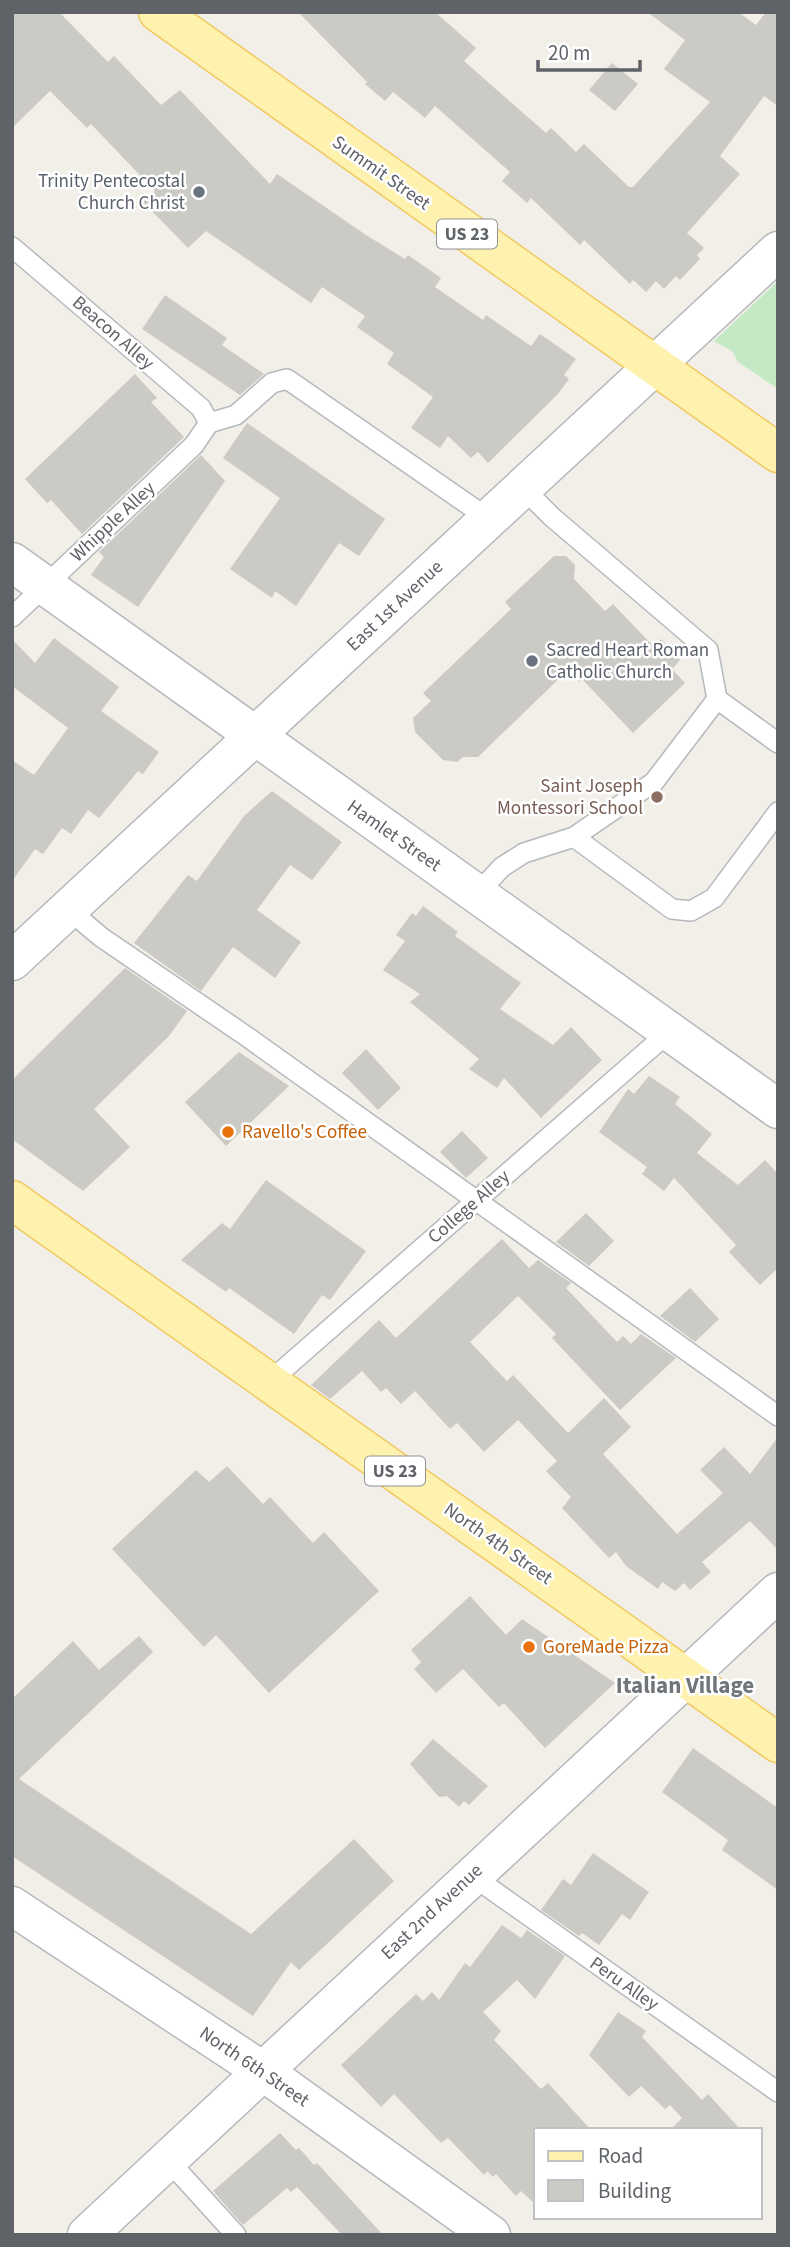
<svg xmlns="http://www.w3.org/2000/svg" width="790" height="2247" font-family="'Source Sans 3',sans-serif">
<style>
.green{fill:#c5e8c5}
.building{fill:#cccac5}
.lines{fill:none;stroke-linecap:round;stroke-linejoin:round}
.service-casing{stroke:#b5b8bc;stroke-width:22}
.minor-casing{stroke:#b5b8bc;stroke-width:41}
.tertiary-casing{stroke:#b5b8bc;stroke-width:41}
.primary-casing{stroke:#f2c960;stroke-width:41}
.service{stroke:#fff;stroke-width:19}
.minor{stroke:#fff;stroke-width:38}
.tertiary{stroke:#fff;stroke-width:38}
.primary{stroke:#fff2af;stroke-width:38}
.worship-dot{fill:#6b7280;stroke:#fff;stroke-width:2.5}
.education-dot{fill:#8d6e63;stroke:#fff;stroke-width:2.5}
.food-dot{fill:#e8710a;stroke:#fff;stroke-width:2.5}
.labels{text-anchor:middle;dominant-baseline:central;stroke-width:5;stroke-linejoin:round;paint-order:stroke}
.shield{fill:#fff;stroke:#8f9295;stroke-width:2}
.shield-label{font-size:18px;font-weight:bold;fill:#5f6368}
.street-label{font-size:19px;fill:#5f6368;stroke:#fff}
.worship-label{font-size:19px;fill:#5b616d;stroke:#fff;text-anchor:end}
.education-label{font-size:19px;fill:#785e54;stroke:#fff;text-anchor:end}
.food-label{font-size:19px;fill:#c56008;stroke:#fff;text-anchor:start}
.quarter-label{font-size:23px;font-weight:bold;fill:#70757a;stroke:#fff}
</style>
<rect width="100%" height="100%" fill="#f1efe8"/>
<!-- green -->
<polygon class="green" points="778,281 778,389 738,362 732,351 714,341"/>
<!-- building -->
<g class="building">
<polygon points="12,12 59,12 108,62 114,56 161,105 180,90 270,184 277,174 366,235 405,259 408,255 441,278 435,287 483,320 486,315 531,346 540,334 576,359 564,375 569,379 558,394 488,463 478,452 471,458 448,436 440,448 411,428 433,397 387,364 394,353 357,327 365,316 322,287 311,303 206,231 188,248 143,202 155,191 91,124 87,128 50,91 12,128"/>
<polygon points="298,12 435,12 476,48 464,61 546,133 551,128 576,152 584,144 629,187 633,187 710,102 664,69 685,40 647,12 738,12 756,25 766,12 778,12 778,106 764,96 720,156 740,174 687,233 704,248 697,255 700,259 680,280 676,276 664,289 656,281 646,292 633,280 630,284 584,240 580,245 531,198 527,203 502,181 510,172 435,106 425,118 393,92 385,101 365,84 367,82"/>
<polygon points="612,63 638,84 615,111 589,90"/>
<polygon points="165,295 227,338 222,345 264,374 240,395 142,329"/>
<polygon points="135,374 157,398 151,402 184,437 82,534 51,500 47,503 25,479"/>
<polygon points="247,423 385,519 359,556 339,543 296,606 275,591 272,598 230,569 280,498 223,458"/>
<polygon points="201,455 225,481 138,607 91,575 104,557 99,552"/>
<polygon points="554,556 566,556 575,565 574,579 605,611 613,604 653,646 661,639 680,660 672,669 685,683 633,733 582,679 580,682 568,670 478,757 463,757 457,762 443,760 415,732 413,718 431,701 423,693 511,609 505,602"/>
<polygon points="54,638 119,687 101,711 159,752 143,774 138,771 99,818 88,810 71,834 62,828 43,854 35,849 12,881 12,760 34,775 68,728 12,686 12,639 35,663"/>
<polygon points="272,791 342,842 312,880 290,865 257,910 301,942 275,978 233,947 201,991 134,943 188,875 197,881 244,816"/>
<polygon points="423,906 458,932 455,936 521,983 500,1009 553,1045 571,1027 602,1060 541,1118 504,1078 497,1088 469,1069 479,1059 410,1002 420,994 383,970 405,941 396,935 412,913 416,916"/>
<polygon points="125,968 187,1011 169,1036 94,1109 130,1147 83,1191 12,1139 12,1080"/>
<polygon points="366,1049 401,1088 378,1110 342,1073"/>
<polygon points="239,1052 289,1086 226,1146 185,1102"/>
<polygon points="649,1076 680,1097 675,1104 712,1134 697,1153 738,1185 765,1160 778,1174 778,1268 760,1285 729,1252 736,1245 674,1178 664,1191 642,1174 647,1167 599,1132 628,1089 634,1094"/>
<polygon points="462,1131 488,1158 466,1178 440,1152"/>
<polygon points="266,1180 366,1251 330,1300 322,1295 294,1334 229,1288 226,1292 181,1260 222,1223 230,1229"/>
<polygon points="586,1213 614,1241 589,1266 556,1242"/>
<polygon points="502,1239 529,1268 538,1260 571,1283 566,1288 617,1342 623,1336 631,1344 641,1334 676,1358 620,1410 552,1338 556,1334 518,1296 470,1342 507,1381 513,1375 568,1433 604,1398 631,1427 603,1454 677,1534 723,1493 700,1470 724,1447 750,1474 778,1437 778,1550 750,1521 702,1562 711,1572 690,1590 684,1583 675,1591 662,1582 658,1589 626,1566 616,1552 609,1558 562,1508 571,1497 546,1471 557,1461 518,1420 484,1452 457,1423 450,1429 415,1391 401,1404 386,1388 381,1392 362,1371 330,1399 311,1385 379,1320 396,1338"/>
<polygon points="690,1288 719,1319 695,1342 660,1316"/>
<polygon points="227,1466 263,1504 270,1497 313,1543 324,1532 379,1591 269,1693 216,1635 204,1647 112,1549 196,1470 209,1482"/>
<polygon points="470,1596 506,1635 522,1619 615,1683 545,1748 504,1703 499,1707 463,1669 436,1693 414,1669 421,1662 411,1650"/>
<polygon points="139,1636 153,1652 19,1779 251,1934 354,1839 394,1881 299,1970 291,1962 253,2016 12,1856 12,1699 73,1641 99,1670"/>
<polygon points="433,1739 488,1786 469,1805 464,1801 459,1807 447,1796 439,1797 410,1764"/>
<polygon points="693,1748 778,1808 778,1890 722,1850 728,1840 662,1792"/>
<polygon points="593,1853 649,1892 630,1920 622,1914 599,1945 582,1933 579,1936 541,1910 563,1879 571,1885"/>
<polygon points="502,1925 521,1938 527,1930 565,1956 535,1999 517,1980 483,2012 501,2031 494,2040 541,2089 548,2083 591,2130 536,2130 536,2205 521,2191 516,2196 496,2174 493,2177 487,2171 484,2175 448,2138 441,2143 394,2094 381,2107 341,2065 416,1994 423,2001 432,1992 439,2000 465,1963 470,1967"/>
<polygon points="618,2012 646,2031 642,2037 702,2100 708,2094 741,2130 670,2130 682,2118 670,2105 665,2109 641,2086 629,2097 589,2055"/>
<polygon points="280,2133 296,2150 299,2148 314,2165 317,2163 383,2235 342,2235 297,2187 291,2192 287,2188 243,2225 213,2191"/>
</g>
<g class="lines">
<defs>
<g id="service">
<polyline points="12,247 201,408 209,423"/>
<polyline points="209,423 236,415 272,383 287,379 489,519"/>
<polyline points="12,617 194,445 209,423"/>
<polyline points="717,699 778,743"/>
<polyline points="574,837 672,909 691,911 714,898 778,812"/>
<polyline points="476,895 502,867 524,853 574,837 654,782 717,699 708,650 552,517 523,488"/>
<polyline points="69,910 101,937 246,1036 778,1416"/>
<polyline points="269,1382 669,1032"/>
<polyline points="471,1875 778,2092"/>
<polyline points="167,2159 236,2235"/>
</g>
<g id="minor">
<polyline points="12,562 778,1109"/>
<polyline points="12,961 778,251"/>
<polyline points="12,1906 261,2070 491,2235"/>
</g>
<polyline id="tertiary" points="87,2235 778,1592"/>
<g id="primary">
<polyline points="158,12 778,453"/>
<polyline points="12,1200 778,1743"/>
</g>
</defs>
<!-- service casing -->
<use href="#service" class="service-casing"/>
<!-- minor casing -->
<use href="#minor" class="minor-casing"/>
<!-- tertiary casing -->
<use href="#tertiary" class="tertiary-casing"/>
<!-- primary casing -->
<use href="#primary" class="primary-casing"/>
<!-- service -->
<use href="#service" class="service"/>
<!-- minor -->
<use href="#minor" class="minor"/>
<!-- tertiary -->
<use href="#tertiary" class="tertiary"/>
<!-- primary -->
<use href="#primary" class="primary"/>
</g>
<!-- markers -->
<g class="worship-dot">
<circle cx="199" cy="192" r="7"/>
<circle cx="532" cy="661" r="7"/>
</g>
<circle class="education-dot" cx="657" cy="797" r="7"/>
<g class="food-dot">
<circle cx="228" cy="1132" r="7"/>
<circle cx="529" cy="1647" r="7"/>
</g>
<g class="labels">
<!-- shield labels -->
<g class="shield">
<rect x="437" y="219.5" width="60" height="29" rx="5"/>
<rect x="365" y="1456.5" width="60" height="29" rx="5"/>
</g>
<g class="shield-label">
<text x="467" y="234">US 23</text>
<text x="395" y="1471">US 23</text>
</g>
<!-- street labels -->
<g class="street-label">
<text transform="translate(381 173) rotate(35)">Summit Street</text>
<text transform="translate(113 333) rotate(41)">Beacon Alley</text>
<text transform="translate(113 522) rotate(-43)">Whipple Alley</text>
<text transform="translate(395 606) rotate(-43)">East 1st Avenue</text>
<text transform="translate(394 836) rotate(35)">Hamlet Street</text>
<text transform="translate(469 1207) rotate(-41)">College Alley</text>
<text transform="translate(498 1544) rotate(35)">North 4th Street</text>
<text transform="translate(432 1912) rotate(-43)">East 2nd Avenue</text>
<text transform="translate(624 1984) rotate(35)">Peru Alley</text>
<text transform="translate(254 2067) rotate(34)">North 6th Street</text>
</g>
<!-- worship labels -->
<g class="worship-label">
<text x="185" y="181">Trinity Pentecostal<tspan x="185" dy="22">Church Christ</tspan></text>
<text x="546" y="650" text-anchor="start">Sacred Heart Roman<tspan x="546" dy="22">Catholic Church</tspan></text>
</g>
<!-- education labels -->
<g class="education-label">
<text x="643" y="786">Saint Joseph<tspan x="643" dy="22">Montessori School</tspan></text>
</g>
<!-- food labels -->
<g class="food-label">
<text x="242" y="1132">Ravello's Coffee</text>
<text x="543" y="1647">GoreMade Pizza</text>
</g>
<!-- quarter labels -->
<g class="quarter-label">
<text x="685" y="1685">Italian Village</text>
</g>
</g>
<!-- border -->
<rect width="790" height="2247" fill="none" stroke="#5f6368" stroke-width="28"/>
<!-- legend -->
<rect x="534" y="2128" width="228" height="91" fill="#ffffff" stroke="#bfc1c3" stroke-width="2"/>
<rect x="548" y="2151" width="35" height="10" fill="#fff2af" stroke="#bfc1c3" stroke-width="2"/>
<text x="598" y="2163" font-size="21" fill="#5f6368">Road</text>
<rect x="548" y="2180" width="35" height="21" fill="#cccac5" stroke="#bfc1c3" stroke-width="2"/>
<text x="598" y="2198" font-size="21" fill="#5f6368">Building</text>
<!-- scale -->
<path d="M538 60v10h102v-10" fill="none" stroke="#5f6368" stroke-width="3.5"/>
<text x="548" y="60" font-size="21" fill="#5f6368" stroke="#ffffff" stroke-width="5" paint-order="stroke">20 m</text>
</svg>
